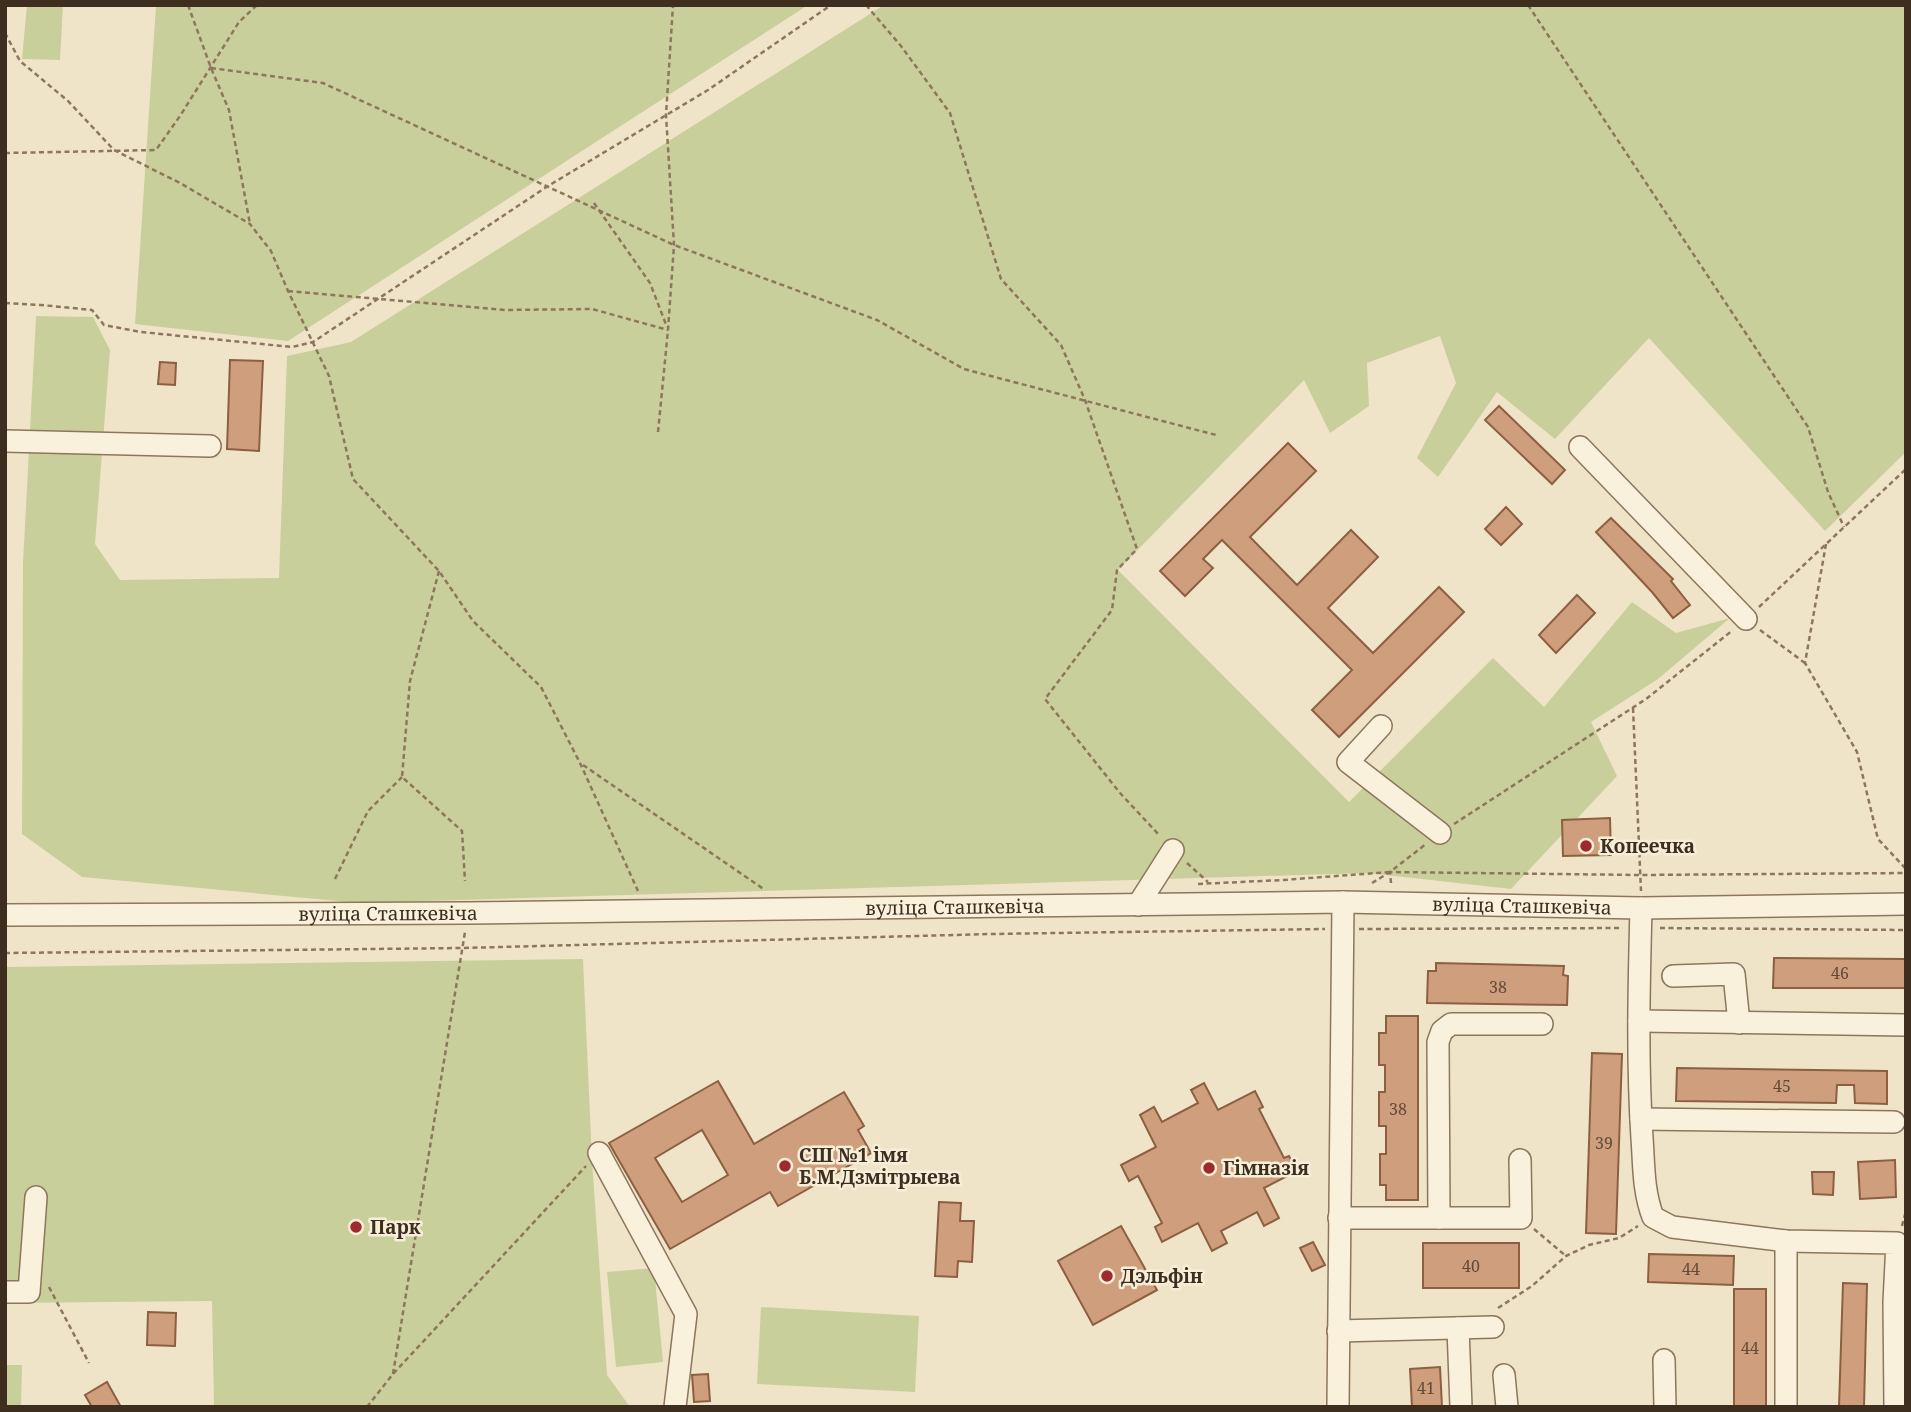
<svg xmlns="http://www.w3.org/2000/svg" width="1911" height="1412" font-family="'Noto Serif',serif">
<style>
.green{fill:#c9cf9b}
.building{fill:#cf9f7d;stroke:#8d5f41;stroke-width:2;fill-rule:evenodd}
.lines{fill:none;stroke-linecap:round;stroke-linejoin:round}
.minor-casing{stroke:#8d765c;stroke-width:24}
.path{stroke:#8d765c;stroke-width:2.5;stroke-dasharray:5 3.5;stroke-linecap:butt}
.minor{stroke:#faf1dc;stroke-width:21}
.poi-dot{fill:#9e2a2b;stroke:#f7eed8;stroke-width:2.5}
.labels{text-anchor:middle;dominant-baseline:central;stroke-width:5;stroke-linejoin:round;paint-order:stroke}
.number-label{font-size:16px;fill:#624a37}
.poi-label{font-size:19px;font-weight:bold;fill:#3d2e20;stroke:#f7eed8;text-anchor:start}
.street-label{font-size:19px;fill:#3d2e20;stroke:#f7eed8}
</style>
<rect width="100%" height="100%" fill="#f0e4c8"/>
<!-- green -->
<g class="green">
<polygon points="27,5 63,5 60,60 22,59"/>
<polygon points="156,5 808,5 288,341 135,324"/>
<polygon points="884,5 1906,5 1906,452 1825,531 1649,338 1555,439 1497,392 1438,477 1417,458 1456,383 1440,336 1367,363 1369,406 1330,433 1304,380 1118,570 1349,802 1493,658 1544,707 1632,602 1676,633 1730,618 1658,679 1591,722 1617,776 1511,889 1368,873 359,903 82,877 22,834 23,563 36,316 93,317 110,350 95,544 120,580 279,578 287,356 351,342"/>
<polygon points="583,959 592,1160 607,1375 630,1407 214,1407 212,1301 5,1303 5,967"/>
<polygon points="654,1268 663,1362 616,1367 607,1272"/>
<polygon points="761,1307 919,1316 915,1392 757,1384"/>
<polygon points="5,1365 22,1365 21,1407 5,1407"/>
</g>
<!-- building -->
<g class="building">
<polygon points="230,360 263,361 259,451 227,449"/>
<polygon points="160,362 176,363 175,385 158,384"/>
<polygon points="1499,406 1565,470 1552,484 1485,420"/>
<polygon points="1288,443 1316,471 1250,537 1297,585 1351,530 1378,557 1328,608 1373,653 1439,587 1464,612 1339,737 1312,710 1352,670 1222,540 1203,559 1213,568 1185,596 1160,571"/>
<polygon points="1506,507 1522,524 1501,545 1485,529"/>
<polygon points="1611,518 1673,579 1671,581 1690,605 1673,618 1652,592 1596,532"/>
<polygon points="1577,595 1595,613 1556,653 1539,635"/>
<polygon points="1610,818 1611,855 1563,856 1562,820"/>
<polygon points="1774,958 1906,959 1906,988 1773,988"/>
<polygon points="1436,963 1564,966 1563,975 1568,976 1567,1005 1427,1003 1428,971 1436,971"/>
<polygon points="1386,1016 1418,1016 1418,1200 1386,1200 1386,1185 1380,1185 1380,1154 1386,1154 1386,1126 1379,1126 1379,1092 1385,1092 1385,1065 1379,1065 1379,1033 1386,1033"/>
<polygon points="1592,1053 1622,1054 1616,1234 1586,1233"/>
<polygon points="1677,1068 1887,1071 1887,1104 1855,1103 1854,1085 1837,1085 1836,1103 1676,1101"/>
<path d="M 718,1081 L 754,1144 L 844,1092 L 864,1126 L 858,1130 L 871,1153 L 778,1206 L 770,1192 L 670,1249 L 609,1143 ZM 702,1130 L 728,1175 L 682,1202 L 655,1158 Z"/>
<polygon points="1204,1083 1218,1110 1255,1091 1263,1107 1259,1109 1284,1158 1289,1156 1297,1171 1264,1188 1279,1218 1264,1226 1257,1212 1221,1231 1227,1243 1212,1251 1198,1223 1162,1242 1155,1227 1162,1223 1138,1176 1129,1181 1121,1165 1156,1147 1140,1115 1154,1107 1162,1122 1198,1103 1191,1090"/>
<polygon points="1895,1160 1896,1197 1860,1199 1858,1162"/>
<polygon points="1812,1172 1834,1172 1833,1195 1813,1194"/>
<polygon points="939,1202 961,1203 960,1221 974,1221 972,1262 958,1261 957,1277 935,1276"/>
<polygon points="1121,1226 1157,1290 1093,1325 1058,1261"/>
<polygon points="1313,1242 1325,1265 1312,1271 1300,1248"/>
<rect x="1423" y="1243" width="96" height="45"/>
<polygon points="1649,1254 1734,1256 1733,1285 1648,1282"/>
<polygon points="1843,1283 1867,1284 1864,1407 1839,1407"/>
<rect x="1734" y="1289" width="32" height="118"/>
<polygon points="148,1312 176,1313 175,1346 147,1345"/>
<polygon points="1440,1367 1442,1407 1412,1407 1410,1369"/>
<polygon points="708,1374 710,1401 694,1402 692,1375"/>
<polygon points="107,1382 121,1407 92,1407 85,1395"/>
</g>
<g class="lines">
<defs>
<g id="minor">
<polyline points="5,441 210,446"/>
<polyline points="1580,447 1746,619"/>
<polyline points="1381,726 1348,762 1440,833"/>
<polyline points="1138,905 1173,850"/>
<path d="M 1641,908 C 1639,984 1637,1061 1642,1138 C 1644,1165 1643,1191 1653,1217 L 1672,1227 L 1786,1241 L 1897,1243 L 1894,1302 L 1895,1407"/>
<path id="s1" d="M 5,915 L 468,913 L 1343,902 L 1641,908 L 1906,904"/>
<polyline points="1673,976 1734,974 1739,1023"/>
<polyline points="1639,1021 1906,1025"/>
<polyline points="1641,1119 1894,1122"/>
<polyline points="599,1153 686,1314 675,1407"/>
<polyline points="1339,1218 1521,1218 1520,1160"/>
<polyline points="1439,1218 1438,1042 1442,1031 1451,1024 1542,1024"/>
<polyline points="5,1292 29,1292 36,1197"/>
<polyline points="1458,1328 1461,1407"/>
<polyline points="1338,1331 1493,1327"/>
<polyline points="1664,1360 1665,1407"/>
<polyline points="1504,1375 1507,1407"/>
<polyline points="1338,1407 1343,902"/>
<polyline points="1786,1407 1786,1241"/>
</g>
</defs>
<!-- minor casing -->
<use href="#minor" class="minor-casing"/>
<!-- path -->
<g class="path">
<polyline points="188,5 211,68 229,110 250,224"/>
<polyline points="866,5 901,46 950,113 1001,279 1061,345 1085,400 1137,549 1117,570 1112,610 1045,699 1120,793 1160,836"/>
<polyline points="1528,5 1808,427 1828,492 1844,527"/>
<polyline points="5,33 20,61 68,101 114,150 180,183 250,224 271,251 288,291 329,376 353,479 439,571 473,621 541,687 580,763 638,891"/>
<polyline points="211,68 323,83 674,245 877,320 964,369 1216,435"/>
<polyline points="5,153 156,150 180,116 239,22 257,5"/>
<polyline points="594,203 650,283 667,327"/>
<polyline points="288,291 505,310 592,309 668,330"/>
<polyline points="5,303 41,305 92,310 104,325 141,332 292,347 313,342 548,186 708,90 831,5"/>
<polyline points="658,432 668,330 674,245 666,115 673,5"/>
<polyline points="1826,544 1805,663 1857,752 1878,839 1906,869"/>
<polyline points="439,571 410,681 402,777 462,831 465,881"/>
<polyline points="1759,607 1906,469"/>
<polyline points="1760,630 1805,663"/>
<polyline points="1633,708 1641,891"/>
<polyline points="583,765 765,890"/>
<polyline points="1454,824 1646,699 1733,630"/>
<polyline points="1187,863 1208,882"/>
<polyline points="335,879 368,811 402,777"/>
<polyline points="1372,883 1390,872 1426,844"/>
<polyline points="1391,883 1390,872 1640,875 1906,873"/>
<polyline points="1198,884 1283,880 1390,872"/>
<polyline points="1660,928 1906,930"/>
<polyline points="1359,929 1622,928"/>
<polyline points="5,953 463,948 991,934 1325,929"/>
<polyline points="1902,1226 1906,1211"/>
<polyline points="1534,1229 1566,1256"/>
<polyline points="49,1287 89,1363"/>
<polyline points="1498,1308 1532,1286 1566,1256 1589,1245 1619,1238 1638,1226"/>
<polyline points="393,1374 465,932"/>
<polyline points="367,1407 393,1374 586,1166"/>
</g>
<!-- minor -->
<use href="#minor" class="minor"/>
</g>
<!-- markers -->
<g class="poi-dot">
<circle cx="1586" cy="846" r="7"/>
<circle cx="785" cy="1166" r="7"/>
<circle cx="1209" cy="1168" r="7"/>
<circle cx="356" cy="1227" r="7"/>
<circle cx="1107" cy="1276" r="7"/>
</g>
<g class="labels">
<!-- number labels -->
<g class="number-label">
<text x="1840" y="973">46</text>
<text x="1498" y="987">38</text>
<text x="1782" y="1086">45</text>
<text x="1398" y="1109">38</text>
<text x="1604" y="1143">39</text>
<text x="1471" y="1266">40</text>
<text x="1691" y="1269">44</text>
<text x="1750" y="1348">44</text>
<text x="1426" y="1388">41</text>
</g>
<!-- poi labels -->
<g class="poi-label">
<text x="1600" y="846">Копеечка</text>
<text x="799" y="1155">СШ №1 імя<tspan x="799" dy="22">Б.М.Дзмітрыева</tspan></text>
<text x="1223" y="1168">Гімназія</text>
<text x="370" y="1227">Парк</text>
<text x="1121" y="1276">Дэльфін</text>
</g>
<!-- street labels -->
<g class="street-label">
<text stroke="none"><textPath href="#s1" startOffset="1517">вуліца Сташкевіча</textPath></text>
<text stroke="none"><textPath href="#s1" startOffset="950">вуліца Сташкевіча</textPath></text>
<text stroke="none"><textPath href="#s1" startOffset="383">вуліца Сташкевіча</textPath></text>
</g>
</g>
<!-- border -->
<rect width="1911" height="1412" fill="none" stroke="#3d2e20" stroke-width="14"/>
</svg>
